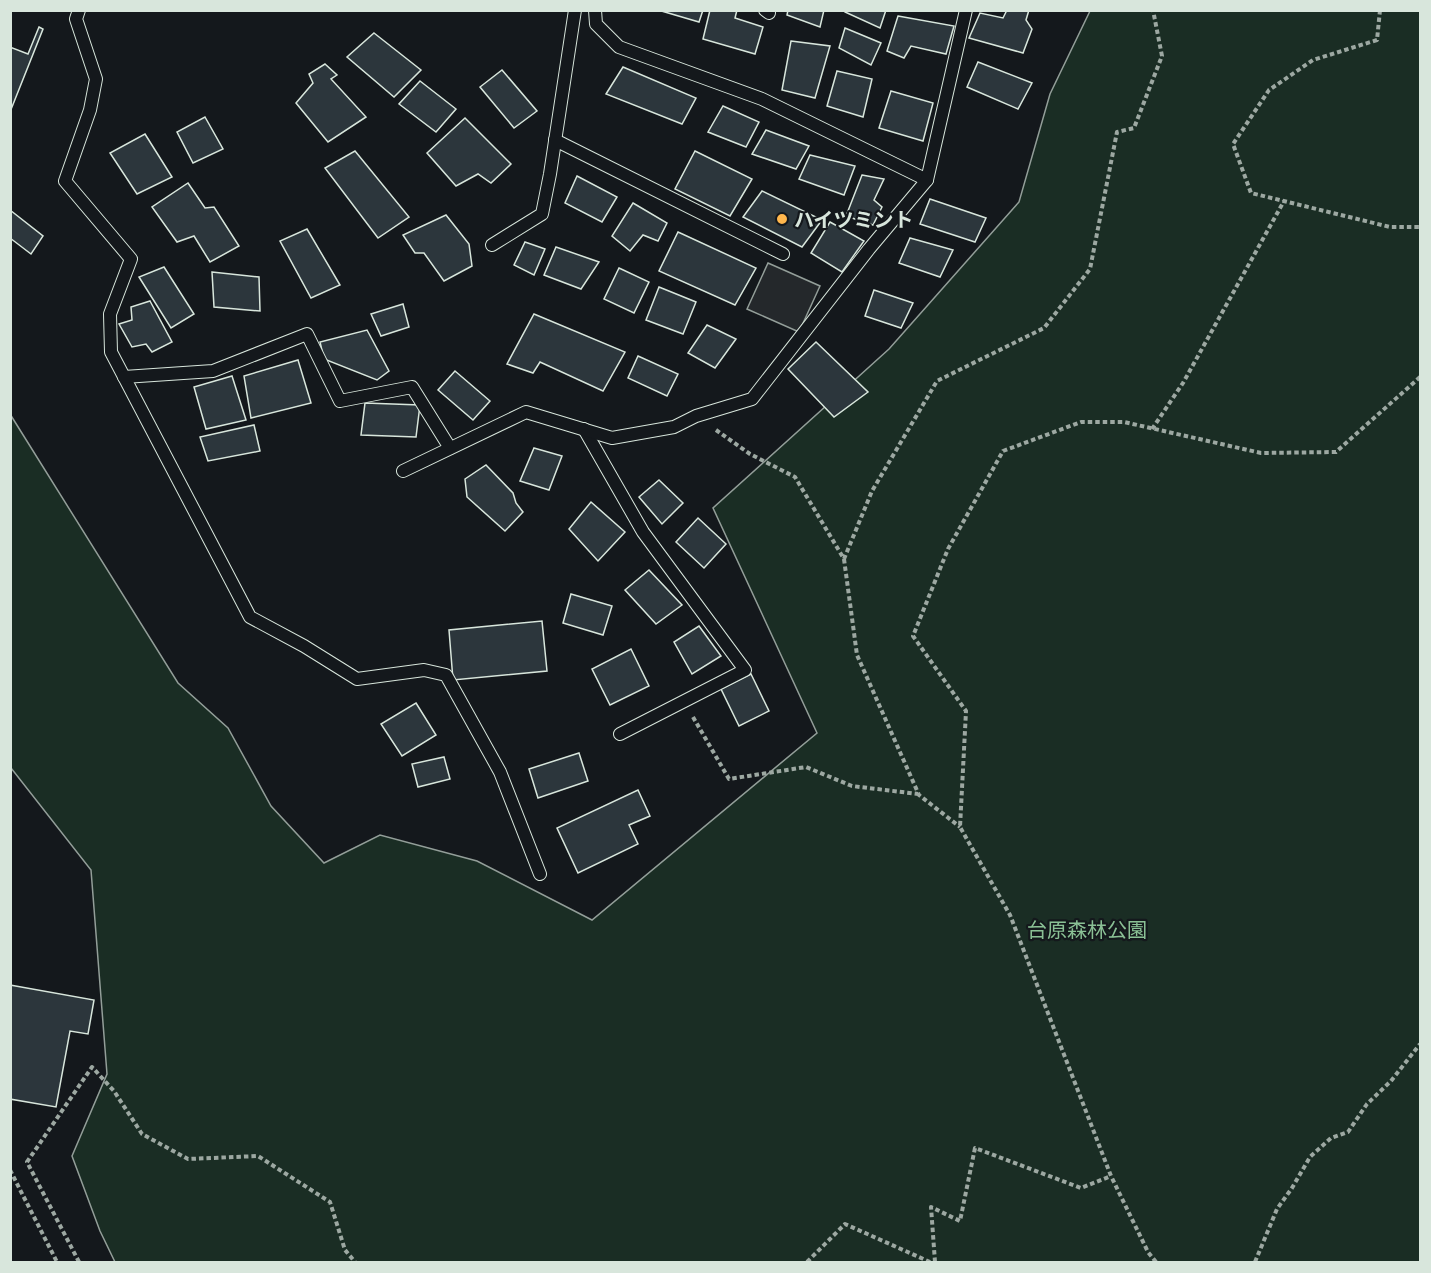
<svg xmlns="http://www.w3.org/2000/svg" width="1431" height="1273" font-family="Quicksand,'Noto Sans JP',sans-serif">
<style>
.green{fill:#1a2d24;stroke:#939e99;stroke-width:1.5}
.parking{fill:#24282b;stroke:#939e99;stroke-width:1.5}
.building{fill:#2c363c;stroke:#d8e6dc;stroke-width:1.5}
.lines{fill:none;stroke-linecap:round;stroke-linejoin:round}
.service-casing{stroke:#d8e6dc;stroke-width:14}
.path{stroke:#9da8a2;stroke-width:4;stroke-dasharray:4.5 3;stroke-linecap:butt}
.service{stroke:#14181c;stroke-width:12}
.poi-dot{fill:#ffb74d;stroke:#14181c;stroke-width:2}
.labels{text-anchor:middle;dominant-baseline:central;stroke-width:4.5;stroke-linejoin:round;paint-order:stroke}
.poi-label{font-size:20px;font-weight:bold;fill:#d8e6dc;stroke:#14181c;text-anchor:start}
.park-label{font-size:20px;fill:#8ac095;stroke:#14181c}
</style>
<rect width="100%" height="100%" fill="#14181c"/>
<!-- green -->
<polygon class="green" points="1090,11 1420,11 1420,1262 115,1262 100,1231 72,1156 107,1074 91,870 11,768 10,414 178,683 228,728 271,806 324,863 380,835 477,861 592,920 817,733 713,508 889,349 1019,202 1050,94"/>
<!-- parking -->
<polygon class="parking" points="768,263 820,286 799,332 747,309"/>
<!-- building -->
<g class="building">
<polygon points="658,10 703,10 699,22"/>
<polygon points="710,10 737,10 735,18 763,27 755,54 703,39"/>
<polygon points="788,10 824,10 820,27 787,15"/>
<polygon points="845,10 886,10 880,28 845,12"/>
<polygon points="1007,10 1029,10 1026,20 1032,29 1023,53 969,38 980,13 1003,18"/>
<polygon points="898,16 954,26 946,54 911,46 904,58 887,51"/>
<polygon points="39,27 43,29 10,112 10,47 28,54"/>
<polygon points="845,28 881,43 871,65 839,48"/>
<polygon points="374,33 421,70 394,97 347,57"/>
<polygon points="791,41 830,46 815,98 782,90"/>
<polygon points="978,62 1032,83 1018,109 967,87"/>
<polygon points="325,64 337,75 331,79 366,117 328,142 296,103 313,83 309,74"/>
<polygon points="623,67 696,98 682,124 606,94"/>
<polygon points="502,70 537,111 514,128 480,87"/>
<polygon points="837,71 872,79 863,117 827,106"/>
<polygon points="420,81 456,109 436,132 399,104"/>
<polygon points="891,91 933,103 923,141 879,128"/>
<polygon points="723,106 759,122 746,147 708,132"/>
<polygon points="205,117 223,149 193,163 177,132"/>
<polygon points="465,118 511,164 491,183 478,174 456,186 427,153"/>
<polygon points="766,130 809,146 796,169 752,154"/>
<polygon points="145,134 172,177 137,194 110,153"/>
<polygon points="355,151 409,217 378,238 325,168"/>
<polygon points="695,151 752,179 730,216 675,189"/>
<polygon points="810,155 855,166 844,195 799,179"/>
<polygon points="862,175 884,179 874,200 882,207 873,225 846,216"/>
<polygon points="577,176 617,197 602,222 565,203"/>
<polygon points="188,183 205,208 214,207 239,246 210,262 194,236 177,242 152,207"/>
<polygon points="762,191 822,220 802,247 743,217"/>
<polygon points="930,199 986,218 975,242 920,224"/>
<polygon points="633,203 667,223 658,241 643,235 630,251 612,236"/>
<polygon points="10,210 43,236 31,254 10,238"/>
<polygon points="446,215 469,244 472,266 444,281 424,253 415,253 403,235"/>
<polygon points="830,222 864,241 842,272 811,253"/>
<polygon points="307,229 340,285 311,298 280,241"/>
<polygon points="678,232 756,268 735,305 659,271"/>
<polygon points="910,238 953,250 940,277 899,263"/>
<polygon points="525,242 545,249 534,275 514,265"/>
<polygon points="556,247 599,262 581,289 544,275"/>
<polygon points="164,267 194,314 171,328 139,277"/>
<polygon points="619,268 649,282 634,313 604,299"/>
<polygon points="212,272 259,277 260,311 214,307"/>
<polygon points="659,287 696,302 683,334 646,320"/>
<polygon points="874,290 913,303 901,328 865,316"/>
<polygon points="150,301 172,342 152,352 146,344 132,347 119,324 132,320 131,307"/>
<polygon points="403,304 409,327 381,336 371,314"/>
<polygon points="534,314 625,352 603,391 540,362 533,373 507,364"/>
<polygon points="707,325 736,339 715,368 688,353"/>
<polygon points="367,330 389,371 377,380 324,359 320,342"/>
<polygon points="816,342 868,392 834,417 788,369"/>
<polygon points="638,356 678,374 667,396 628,378"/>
<polygon points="298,360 311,403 251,418 244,376"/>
<polygon points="455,371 490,401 473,420 438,390"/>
<polygon points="232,376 246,420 206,429 194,387"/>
<polygon points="365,403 420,405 416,437 361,435"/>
<polygon points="254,425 260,451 208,461 200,437"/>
<polygon points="534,448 562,456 549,490 520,481"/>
<polygon points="486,465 513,493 516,503 523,512 505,531 467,497 465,479"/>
<polygon points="659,480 683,503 662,524 639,497"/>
<polygon points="591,502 625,532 598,561 569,529"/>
<polygon points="698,518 726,544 704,568 676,542"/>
<polygon points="649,570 682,605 656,624 625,590"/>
<polygon points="571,594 612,606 603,635 563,623"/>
<polygon points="542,621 547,671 453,680 449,630"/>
<polygon points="699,626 721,656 692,674 674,642"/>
<polygon points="631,649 649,686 610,705 592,669"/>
<polygon points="751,674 769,711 739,726 721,689"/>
<polygon points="416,703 436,735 402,756 381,724"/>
<polygon points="579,753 588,781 538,798 529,769"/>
<polygon points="444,757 450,779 418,787 412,764"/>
<polygon points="638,790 650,816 629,825 638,844 578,873 557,828"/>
<polygon points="10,985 94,1000 88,1034 70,1031 56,1107 10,1099"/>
</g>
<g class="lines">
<defs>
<g id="service">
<polyline points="79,10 76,19 96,79 90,110 65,181 131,259 110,314 111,352 250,617 304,646 357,679 424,670 446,675 500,772 540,874"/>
<polyline points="595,10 596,24 619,47 762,99 927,180"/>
<polyline points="765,10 769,13"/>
<polyline points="555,140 783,254"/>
<polyline points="492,245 542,214 550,174 575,10"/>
<polyline points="124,377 213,371 307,334 340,401 412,387 450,448"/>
<polyline points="584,429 643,532 745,670 620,734"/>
<polyline points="403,471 526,412 612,438 674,427 696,416 752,399 869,249 927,180 966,10"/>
</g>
</defs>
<!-- service casing -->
<use href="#service" class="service-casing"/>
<!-- path -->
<g class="path">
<polyline points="1380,10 1377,40 1313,60 1269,90 1233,144 1251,193 1390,227 1420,227"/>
<polyline points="1152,429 1183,383 1284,201"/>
<polyline points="716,430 750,454 795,477 844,559 872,491 937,381 1044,328 1090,269 1117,132 1134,128 1162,56 1153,10"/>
<polyline points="844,559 857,655 919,795 960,827"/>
<polyline points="693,717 729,779 806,767 852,786 918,794"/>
<polyline points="10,1170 57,1262"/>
<polyline points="79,1262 27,1162 92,1067 114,1091 142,1134 188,1159 258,1156 330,1202 345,1250 355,1262"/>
<polyline points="807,1262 845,1224 930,1262"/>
<polyline points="935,1262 931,1207 960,1221 975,1148 1081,1188 1111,1176"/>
<polyline points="1156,1262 1148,1252 1111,1176 1010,915 960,827 966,711 913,636 948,549 1003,451 1081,422 1124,422 1261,453 1336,452 1420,377"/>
<polyline points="1255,1262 1277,1209 1292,1188 1310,1157 1331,1138 1348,1132 1367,1104 1391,1081 1420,1044"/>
</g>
<!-- service -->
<use href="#service" class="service"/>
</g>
<!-- markers -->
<circle class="poi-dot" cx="782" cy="219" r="6"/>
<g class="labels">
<!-- poi labels -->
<g class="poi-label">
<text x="794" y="219">ハイツミント</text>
</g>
<!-- park labels -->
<g class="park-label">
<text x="1087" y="929">台原森林公園</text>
</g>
</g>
<!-- border -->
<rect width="1431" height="1273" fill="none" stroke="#d8e6dc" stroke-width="24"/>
</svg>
